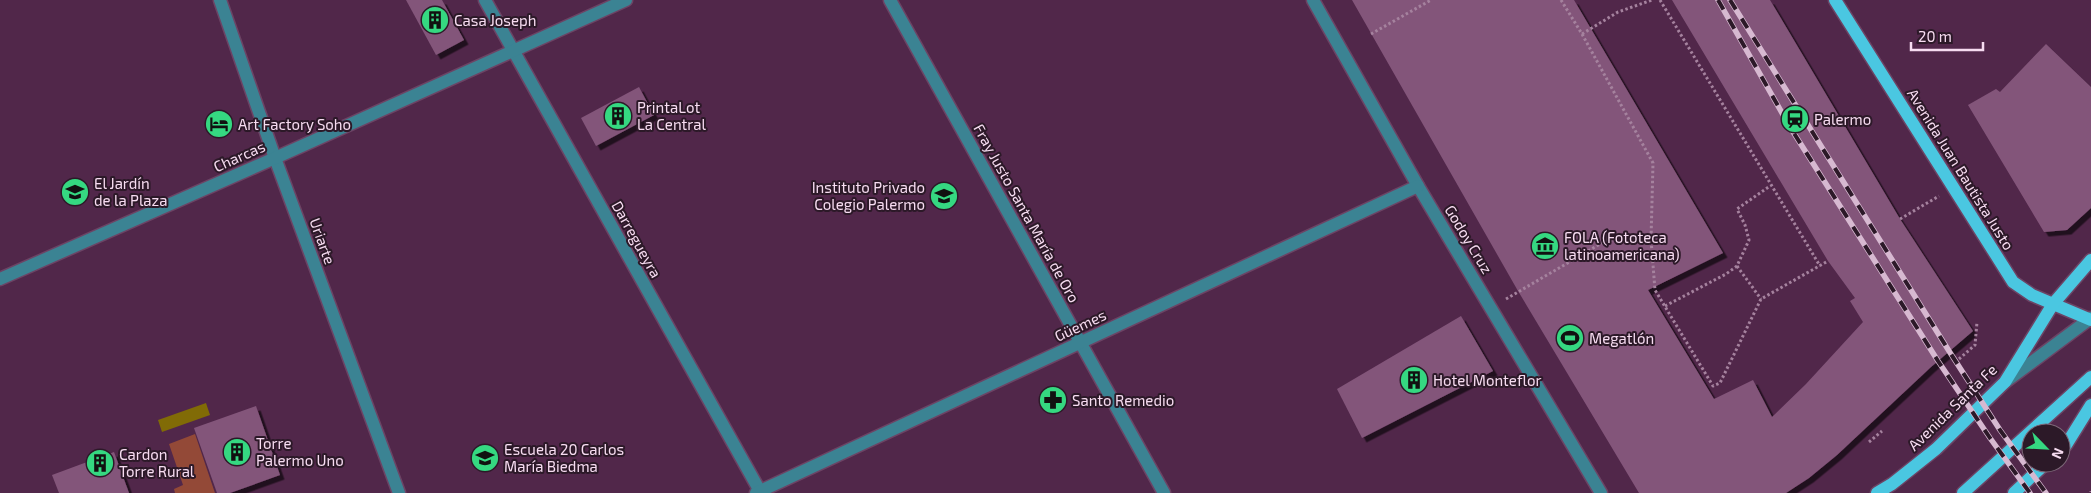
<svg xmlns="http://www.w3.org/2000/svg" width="2091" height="493" font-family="'Exo 2',sans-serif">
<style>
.green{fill:#934937}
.water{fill:#816b06}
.building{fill:#83557a;filter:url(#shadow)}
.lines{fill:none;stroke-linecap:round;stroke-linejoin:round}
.minor-casing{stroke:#6c4465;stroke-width:15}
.major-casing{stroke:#6c4465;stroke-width:15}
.path{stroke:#a5829e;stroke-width:3;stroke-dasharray:2.5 2.5;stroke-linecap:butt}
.minor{stroke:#3b8393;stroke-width:12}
.major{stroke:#4ac7e1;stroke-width:12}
.rail-casing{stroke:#d7b9d1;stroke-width:5.5}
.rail{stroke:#2c1928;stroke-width:4;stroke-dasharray:11;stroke-linecap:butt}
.labels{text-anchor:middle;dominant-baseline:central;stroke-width:4;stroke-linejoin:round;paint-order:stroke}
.poi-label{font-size:15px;fill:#f7dcf1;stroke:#2c1928;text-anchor:start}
.street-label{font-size:15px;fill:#f7dcf1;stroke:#2c1928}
</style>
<defs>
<filter id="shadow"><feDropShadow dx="4.5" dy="4.5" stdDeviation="0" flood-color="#0009"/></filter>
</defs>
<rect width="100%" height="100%" fill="#51274a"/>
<!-- green -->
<polygon class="green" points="195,434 215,493 175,493 174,489 183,485 169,444"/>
<!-- water -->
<polygon class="water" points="206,403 210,415 162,432 158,420"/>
<!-- building -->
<g class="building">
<polygon points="406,0 442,0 464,40 436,55"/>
<polygon points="1352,0 1574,0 1723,253 1648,290 1714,399 1753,380 1772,417 1806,384 1863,322 1850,301 1855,298 1828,261 1672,0 1770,0 1900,219 1973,331 1931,367 1837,455 1809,478 1786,493 1639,493 1518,291"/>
<polygon points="2046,44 2091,87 2091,208 2067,230 2044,232 1968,105 1996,89 2000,92"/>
<polygon points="639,87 654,115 596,146 581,118"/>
<polygon points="1461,316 1493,371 1362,438 1337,389"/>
<polygon points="256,406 280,475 230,493 217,493 194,428"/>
<polygon points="114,452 129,493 59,493 52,475"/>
</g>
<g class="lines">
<defs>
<g id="minor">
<polyline points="220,0 275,158 399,493"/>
<polyline points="485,0 761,493"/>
<polyline points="890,0 1164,493"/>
<polyline points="1313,0 1418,186 1601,493"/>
<polyline points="0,279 275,158 626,0"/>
<polyline points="2005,382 2091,318"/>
<polyline points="756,493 1418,186"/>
</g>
<g id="major">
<polyline points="1835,0 2013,282 2032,295 2091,320"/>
<polyline points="2061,449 2066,445 2091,405"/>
<polyline points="1877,493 1892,484 1936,449 2005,382 2053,304 2091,260"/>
<polyline points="1963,493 2091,377"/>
<polyline points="2014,493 2046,463"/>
</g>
</defs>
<!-- minor casing -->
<use href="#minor" class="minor-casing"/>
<!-- major casing -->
<use href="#major" class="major-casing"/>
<!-- path -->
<g class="path">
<polyline points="1561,0 1582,34 1653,163 1651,240 1655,290 1713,386 1720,383 1761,299 1828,261"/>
<polyline points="1660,0 1820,266"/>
<polyline points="1371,34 1431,0"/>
<polyline points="1582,34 1618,12 1652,0"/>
<polyline points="1900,219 1939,196"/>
<polyline points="1737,266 1761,299"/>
<polyline points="1506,299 1607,240 1651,240"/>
<polyline points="1665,306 1726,274 1737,266 1749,240 1745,225 1737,209 1770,186"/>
<polyline points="1959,359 1975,345 1977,322"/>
<polyline points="1869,442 1882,431"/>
<polyline points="2091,491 2091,492"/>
</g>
<!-- minor -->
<use href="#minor" class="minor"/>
<!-- major -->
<use href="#major" class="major"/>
<defs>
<g id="rail">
<polyline points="1718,0 1790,127 1938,361 1990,438 2030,493"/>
<polyline points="1730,0 1949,351 2000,430 2046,493"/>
</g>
</defs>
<!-- rail casing -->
<use href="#rail" class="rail-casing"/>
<!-- rail -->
<use href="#rail" class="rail"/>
</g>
<!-- icons -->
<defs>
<symbol id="building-disc" viewBox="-11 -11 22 22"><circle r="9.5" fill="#35d881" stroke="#2c1928"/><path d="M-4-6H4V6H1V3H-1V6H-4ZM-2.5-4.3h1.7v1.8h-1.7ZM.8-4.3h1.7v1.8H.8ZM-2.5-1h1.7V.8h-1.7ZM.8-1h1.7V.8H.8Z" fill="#111"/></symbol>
<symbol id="station-disc" viewBox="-11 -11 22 22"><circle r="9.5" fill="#35d881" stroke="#2c1928"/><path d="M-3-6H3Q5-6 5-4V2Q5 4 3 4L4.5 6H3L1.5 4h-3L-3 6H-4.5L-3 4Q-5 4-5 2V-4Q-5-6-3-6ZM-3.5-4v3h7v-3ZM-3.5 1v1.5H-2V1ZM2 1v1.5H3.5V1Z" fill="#111"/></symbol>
<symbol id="hotel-disc" viewBox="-11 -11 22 22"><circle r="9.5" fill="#35d881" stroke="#2c1928"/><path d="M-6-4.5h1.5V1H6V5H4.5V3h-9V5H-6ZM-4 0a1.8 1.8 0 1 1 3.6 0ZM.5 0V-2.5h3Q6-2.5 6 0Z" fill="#111"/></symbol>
<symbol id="school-disc" viewBox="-11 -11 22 22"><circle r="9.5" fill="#35d881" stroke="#2c1928"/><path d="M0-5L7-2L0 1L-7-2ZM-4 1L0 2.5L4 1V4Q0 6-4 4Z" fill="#111"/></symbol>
<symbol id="museum-disc" viewBox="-11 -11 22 22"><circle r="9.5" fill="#35d881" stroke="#2c1928"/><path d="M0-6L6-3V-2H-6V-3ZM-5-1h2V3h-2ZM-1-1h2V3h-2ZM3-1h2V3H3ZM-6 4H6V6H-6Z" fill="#111"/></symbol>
<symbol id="stadium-disc" viewBox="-11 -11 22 22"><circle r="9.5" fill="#35d881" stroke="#2c1928"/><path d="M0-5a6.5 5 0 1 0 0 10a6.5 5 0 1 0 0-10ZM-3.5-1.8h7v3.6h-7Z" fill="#111"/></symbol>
<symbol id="pharmacy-disc" viewBox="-11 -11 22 22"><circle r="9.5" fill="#35d881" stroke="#2c1928"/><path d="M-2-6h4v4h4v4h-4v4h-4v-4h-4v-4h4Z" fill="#111"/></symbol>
</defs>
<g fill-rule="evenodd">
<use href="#building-disc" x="419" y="4" width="32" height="32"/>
<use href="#building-disc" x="602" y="100" width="32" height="32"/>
<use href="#station-disc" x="1779" y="103" width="32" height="32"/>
<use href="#hotel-disc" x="203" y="108" width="32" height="32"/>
<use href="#school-disc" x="59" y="176" width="32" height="32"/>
<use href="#school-disc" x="928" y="180" width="32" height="32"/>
<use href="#museum-disc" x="1529" y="230" width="32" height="32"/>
<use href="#stadium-disc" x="1554" y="322" width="32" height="32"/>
<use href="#building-disc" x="1398" y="364" width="32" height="32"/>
<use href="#pharmacy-disc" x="1037" y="384" width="32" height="32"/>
<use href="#building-disc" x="221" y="436" width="32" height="32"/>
<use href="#school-disc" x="469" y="442" width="32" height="32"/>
<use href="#building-disc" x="84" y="447" width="32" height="32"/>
</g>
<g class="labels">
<!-- poi labels -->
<g class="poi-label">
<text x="454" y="20">Casa Joseph</text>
<text x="637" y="107">PrintaLot<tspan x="637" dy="17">La Central</tspan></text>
<text x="1814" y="119">Palermo</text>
<text x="238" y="124">Art Factory Soho</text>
<text x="94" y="183">El Jardín<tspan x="94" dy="17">de la Plaza</tspan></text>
<text x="925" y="187" text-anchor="end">Instituto Privado<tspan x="925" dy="17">Colegio Palermo</tspan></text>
<text x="1564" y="237">FOLA (Fototeca<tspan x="1564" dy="17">latinoamericana)</tspan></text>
<text x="1589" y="338">Megatlón</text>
<text x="1433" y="380">Hotel Monteflor</text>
<text x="1072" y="400">Santo Remedio</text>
<text x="256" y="443">Torre<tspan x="256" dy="17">Palermo Uno</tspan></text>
<text x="504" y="449">Escuela 20 Carlos<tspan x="504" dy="17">María Biedma</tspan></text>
<text x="119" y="454">Cardon<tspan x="119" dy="17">Torre Rural</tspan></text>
</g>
<!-- street labels -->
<g class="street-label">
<text transform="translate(239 156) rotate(-24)">Charcas</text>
<text transform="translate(1961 169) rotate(58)">Avenida Juan Bautista Justo</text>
<text transform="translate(1027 213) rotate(61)">Fray Justo Santa María de Oro</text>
<text transform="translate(637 239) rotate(61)">Darregueyra</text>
<text transform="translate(1469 239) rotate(59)">Godoy Cruz</text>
<text transform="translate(323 241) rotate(70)">Uriarte</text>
<text transform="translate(1080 325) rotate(-25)">Güemes</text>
<text transform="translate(1952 407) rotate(-44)">Avenida Santa Fe</text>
</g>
</g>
<!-- north arrow -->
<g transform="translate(2046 448) rotate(114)"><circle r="24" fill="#2c1928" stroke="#7d6778"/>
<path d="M0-4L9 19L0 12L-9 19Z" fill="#35d881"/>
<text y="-8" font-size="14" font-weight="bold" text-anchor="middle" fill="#f7dcf1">N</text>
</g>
<!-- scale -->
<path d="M1911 42v8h72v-8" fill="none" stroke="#f7dcf1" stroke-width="2.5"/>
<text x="1918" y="42" font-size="15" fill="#f7dcf1" stroke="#2c1928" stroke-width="4" paint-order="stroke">20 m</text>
</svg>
